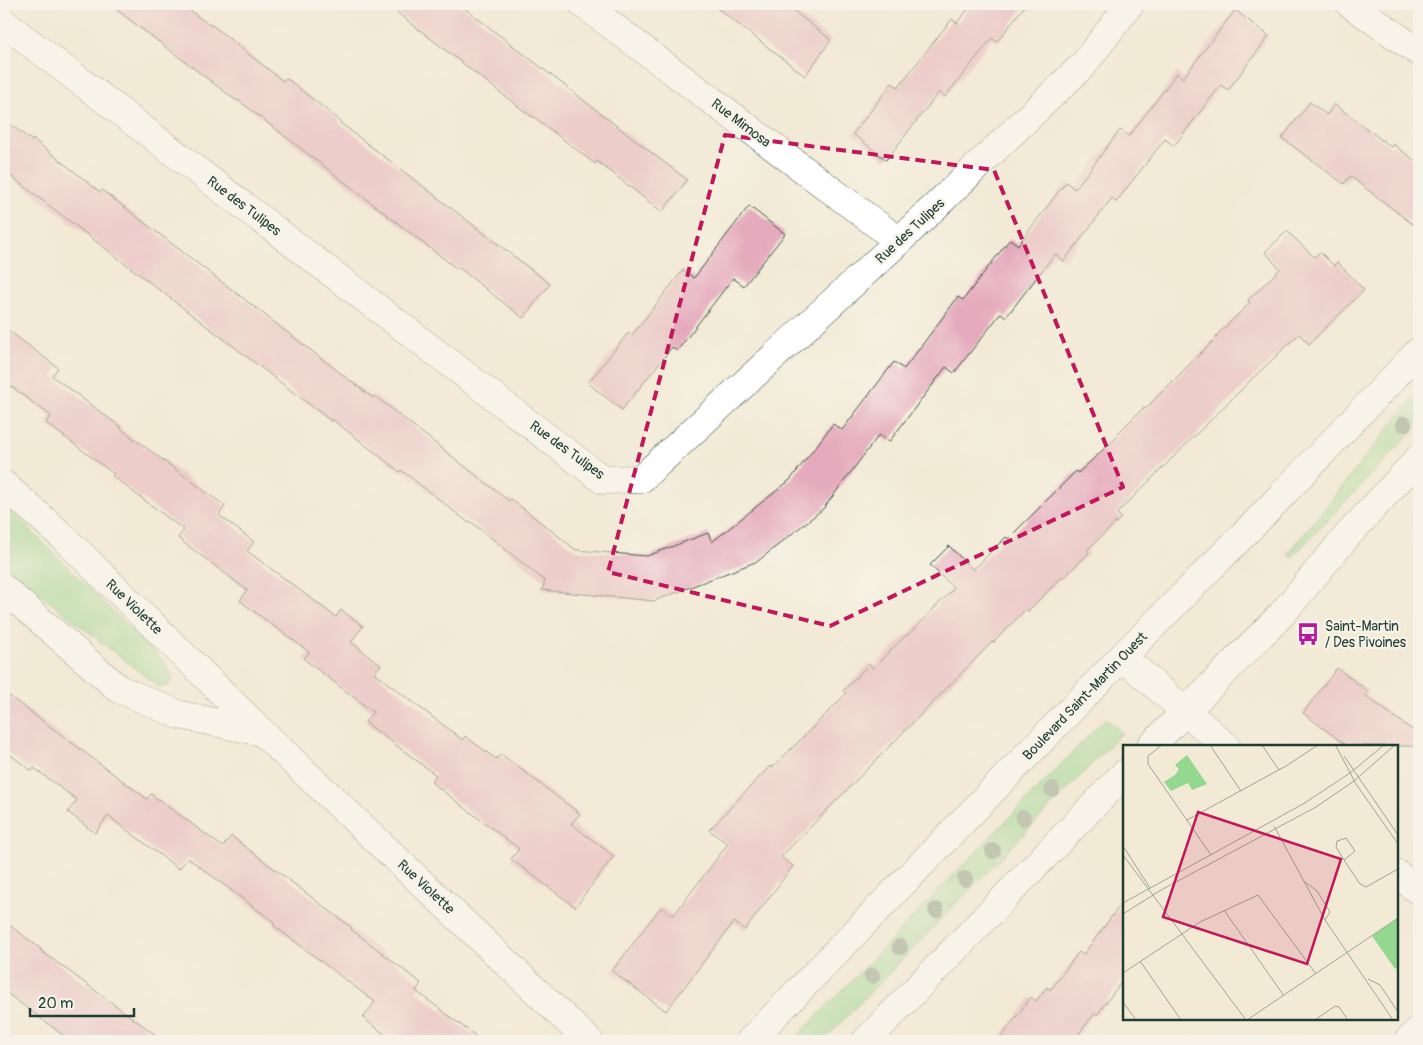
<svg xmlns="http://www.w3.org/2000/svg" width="1423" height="1045" font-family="Pangolin,sans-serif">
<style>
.green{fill:#94d78f;stroke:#5a8a62}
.building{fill:#e5aabd}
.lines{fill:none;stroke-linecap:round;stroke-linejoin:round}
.street-casing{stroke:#3f574c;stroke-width:29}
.secondary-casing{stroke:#3f574c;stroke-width:29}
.street{stroke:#fff;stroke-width:28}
.secondary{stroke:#fff;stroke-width:28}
.tree{fill:#8b9c86}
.marked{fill:none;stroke:#c2185b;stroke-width:4;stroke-dasharray:10 6;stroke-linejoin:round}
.labels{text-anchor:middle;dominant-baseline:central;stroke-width:4.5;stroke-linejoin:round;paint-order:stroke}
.street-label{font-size:14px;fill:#1f3d34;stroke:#f7f3e8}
.poi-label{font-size:14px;fill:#1f3d34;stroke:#f7f3e8;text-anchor:start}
.inset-road{fill:none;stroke:#9ea595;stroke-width:1}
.view{fill:#c2185b;fill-opacity:0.15;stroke:#c2185b;stroke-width:2.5}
.inset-edge{fill:none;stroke:#1f3d34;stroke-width:2.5}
</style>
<rect width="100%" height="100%" fill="#f7f3e8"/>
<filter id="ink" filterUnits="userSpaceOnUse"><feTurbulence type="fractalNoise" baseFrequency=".02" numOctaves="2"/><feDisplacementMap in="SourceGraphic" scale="10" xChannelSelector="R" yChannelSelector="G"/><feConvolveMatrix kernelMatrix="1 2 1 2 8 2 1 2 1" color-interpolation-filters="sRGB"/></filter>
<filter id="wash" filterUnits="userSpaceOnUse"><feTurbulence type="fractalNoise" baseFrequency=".0096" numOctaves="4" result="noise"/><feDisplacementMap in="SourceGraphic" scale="20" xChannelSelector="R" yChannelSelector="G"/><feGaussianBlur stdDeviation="1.12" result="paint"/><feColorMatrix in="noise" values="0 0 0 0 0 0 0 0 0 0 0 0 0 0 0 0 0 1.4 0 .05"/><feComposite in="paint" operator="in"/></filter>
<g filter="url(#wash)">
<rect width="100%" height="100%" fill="#f2ead5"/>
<!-- green -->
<g class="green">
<polygon points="1419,394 1419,425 1291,558 1288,554 1400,414"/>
<polygon points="4,504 163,661 172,674 172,682 166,687 158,686 4,566"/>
<polygon points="1106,718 1122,733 823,1041 793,1041"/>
</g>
<g id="blocks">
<!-- building -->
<g class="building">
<polygon points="109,4 181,4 211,26 212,25 283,81 286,78 339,120 339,122 550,284 523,318 458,267 457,269 238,100 237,101"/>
<polygon points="386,4 459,4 687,180 662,212 597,161 595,164 533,116 532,117"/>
<polygon points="712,4 785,4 831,40 805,76"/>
<polygon points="972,4 1026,4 997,42 992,38 945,97 939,92 886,160 853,134 892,83 898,87 952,19 957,23"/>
<polygon points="1235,10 1269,36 1228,90 1221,85 1174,146 1165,139 1116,202 1112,198 1064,261 1055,254 1006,317 1001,313 954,373 946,367 889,442 879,435 823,509 758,561 654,601 542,590 545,581 470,521 469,523 401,470 400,472 332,419 331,421 4,171 4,119 32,141 33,139 100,192 102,190 373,398 375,396 509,501 511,499 576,550 647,556 708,533 712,542 790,480 833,424 842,430 894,362 904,369 958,297 963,300 1010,239 1018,245 1066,182 1075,189 1120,130 1129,136 1177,73 1183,78"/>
<polygon points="1310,102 1327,115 1334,104 1391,147 1393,144 1419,164 1419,229 1350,176 1344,184 1282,138"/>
<polygon points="749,206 785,234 744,286 733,278 677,351 672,347 622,410 588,383 629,332 632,335 683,270 694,278"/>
<polygon points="1287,231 1314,257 1320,252 1334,266 1337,262 1364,290 1309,344 1299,334 1255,376 1117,513 1121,518 1087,550 1089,553 1062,579 1061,578 1028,611 1026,609 993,643 992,642 781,857 793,866 780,883 745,930 734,922 666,1011 612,971 661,907 673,916 728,844 709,830 770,766 772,768 846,694 843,691 869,664 873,668 906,635 907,636 954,588 930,565 949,546 973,570 1006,537 1008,539 1076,471 1078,473 1119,435 1117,434 1143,408 1145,409 1217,337 1216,336 1250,303 1248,300 1280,269 1265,252"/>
<polygon points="4,327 58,368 52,376 122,428 121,429 225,506 219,515 254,542 247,551 336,617 341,610 363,626 351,642 381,665 374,673 463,740 465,736 496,759 501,754 580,814 571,824 614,856 575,907 511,859 519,849 431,782 436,775 365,722 373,712 304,659 309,652 240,601 247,590 178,538 184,530 112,476 114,474 46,423 51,416 4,381"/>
<polygon points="1337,668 1368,691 1365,695 1419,735 1419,746 1347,746 1303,713"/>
<polygon points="4,692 147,799 151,794 223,847 231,836 352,928 351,929 421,983 416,991 482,1041 394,1041 363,1018 375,1002 273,925 275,923 188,858 179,869 108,816 95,833 68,812 77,800 34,768 32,771 4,750"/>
<polygon points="1124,900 1124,978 1097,1015 1095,1013 1073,1041 998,1041 1031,997 1036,1001 1047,987 1050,990 1079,952 1083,955"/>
<polygon points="4,921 41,949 40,950 164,1041 71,1041 4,991"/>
</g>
</g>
</g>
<g filter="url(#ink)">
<use href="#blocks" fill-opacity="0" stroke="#3f574c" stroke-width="1"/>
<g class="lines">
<defs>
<g id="street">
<polyline points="583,4 899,241"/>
<polyline points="1350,4 1419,52"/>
<polyline points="4,23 603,480 641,479 899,241 1083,65 1130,4"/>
<polyline points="4,485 61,535 262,732 589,1041"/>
<polyline points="4,589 119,689 180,715 262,732"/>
<polyline points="1122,657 1226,746"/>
<polyline points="1397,874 1419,891"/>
<polyline points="1408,1041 1419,1030"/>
</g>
<g id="secondary">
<polyline points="1151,746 1282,614 1346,537 1419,458"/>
<polyline points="750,1041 1122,657 1257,521 1419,351"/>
<polyline points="866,1041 1124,774"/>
</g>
</defs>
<!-- street casing -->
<use href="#street" class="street-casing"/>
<!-- secondary casing -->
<use href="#secondary" class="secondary-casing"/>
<!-- street -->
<use href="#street" class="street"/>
<!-- secondary -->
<use href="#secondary" class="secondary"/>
</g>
<!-- trees -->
<g class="tree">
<circle cx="1404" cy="424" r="8"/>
<circle cx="1052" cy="789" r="8"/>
<circle cx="1023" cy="818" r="8"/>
<circle cx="993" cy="851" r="8"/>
<circle cx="965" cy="879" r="8"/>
<circle cx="936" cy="910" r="8"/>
<circle cx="900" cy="947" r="8"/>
<circle cx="872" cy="976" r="8"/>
</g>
</g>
<!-- marked area -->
<path d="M0 0H1423V1045H0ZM 725,135 L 994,170 L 1123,487 L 830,626 L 608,572 Z" fill="#f2ead5" fill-opacity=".55" fill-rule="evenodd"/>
<path class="marked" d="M 725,135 L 994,170 L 1123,487 L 830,626 L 608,572 Z"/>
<!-- icons -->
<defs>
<symbol id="bus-bare" viewBox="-9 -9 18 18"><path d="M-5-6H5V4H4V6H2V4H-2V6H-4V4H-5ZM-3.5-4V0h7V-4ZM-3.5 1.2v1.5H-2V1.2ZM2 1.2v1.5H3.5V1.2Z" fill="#b5179e" stroke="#f7f3e8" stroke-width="2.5" paint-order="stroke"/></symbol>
</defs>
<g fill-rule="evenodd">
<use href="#bus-bare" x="1292" y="618" width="32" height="32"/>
</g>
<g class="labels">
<!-- street labels -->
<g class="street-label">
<text transform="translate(741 123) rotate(37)">Rue Mimosa</text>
<text transform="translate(244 206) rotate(37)">Rue des Tulipes</text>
<text transform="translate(910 231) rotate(-43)">Rue des Tulipes</text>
<text transform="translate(567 450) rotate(36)">Rue des Tulipes</text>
<text transform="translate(134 607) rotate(44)">Rue Violette</text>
<text transform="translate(1085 696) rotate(-46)">Boulevard Saint-Martin Ouest</text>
<text transform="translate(426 887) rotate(43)">Rue Violette</text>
</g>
<!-- poi labels -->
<g class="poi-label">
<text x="1325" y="626">Saint-Martin<tspan x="1325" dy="16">/ Des Pivoines</tspan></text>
</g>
</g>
<!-- overview -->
<g transform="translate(1123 745)">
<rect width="275" height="275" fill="#f2ead5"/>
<path d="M 64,10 L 84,39 L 69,45 L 65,38 L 48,46 L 41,37 L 52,30 L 56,24 L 52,20 ZM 275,173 L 275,222 L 272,224 L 249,191 Z" fill="#94d78f"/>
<path class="inset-road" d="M 39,0 L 25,11 L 25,19 L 88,110M 87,0 L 118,46M 139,0 L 156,25M 213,1 L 233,39 L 275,99M 221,11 L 275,90M 227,28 L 261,0M 231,36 L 272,0M 64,75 L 163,21 L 195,0M 151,81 L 202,175 L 270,275M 0,101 L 27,143M 0,110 L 123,275M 221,115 L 232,106 L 223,93 L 214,96 L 213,102 L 221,115 L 237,139 L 243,142 L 275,124M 182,137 L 194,146 L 207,167 L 202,175M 0,158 L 180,59 L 227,28M 101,165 L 161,251M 0,169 L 38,145 L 193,62 L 231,36M 17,216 L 58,275M 0,228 L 77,177 L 135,150 L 193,229M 245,234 L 257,240 L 275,267M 0,257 L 13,275M 124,275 L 275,173M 192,275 L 212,261 L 216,262 L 225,275"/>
<path class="view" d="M 75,67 L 218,114 L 184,219 L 40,172 Z"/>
<rect width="275" height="275" class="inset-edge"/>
</g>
<!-- margin -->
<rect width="1423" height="1045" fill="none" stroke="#f7f3e8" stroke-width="20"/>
<!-- scale -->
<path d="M30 1008v8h104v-8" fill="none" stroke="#1f3d34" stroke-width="2.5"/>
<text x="38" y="1008" font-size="15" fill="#1f3d34" stroke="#f7f3e8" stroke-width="4" paint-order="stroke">20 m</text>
</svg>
